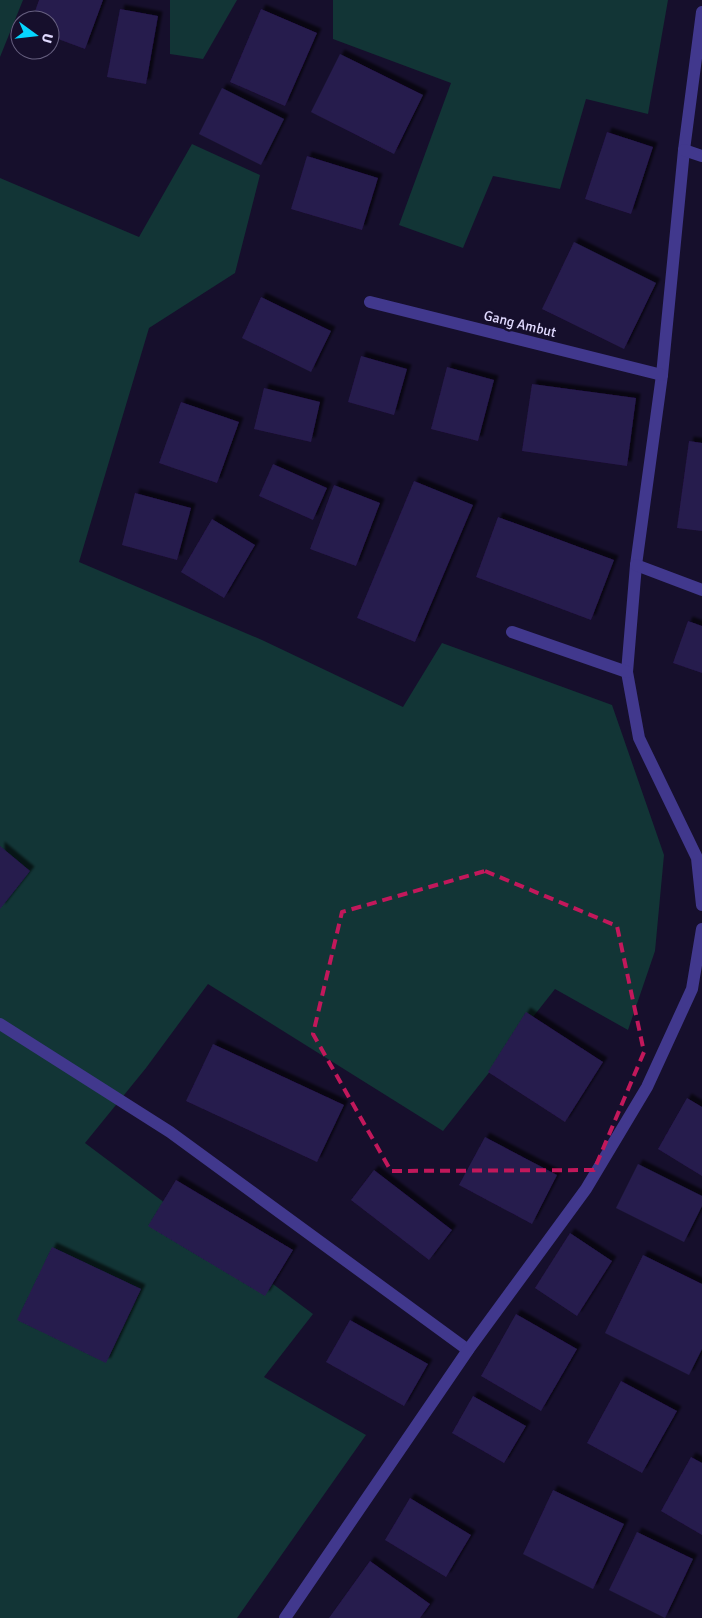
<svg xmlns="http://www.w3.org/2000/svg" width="702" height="1618" font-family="Signika,sans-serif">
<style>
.green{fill:#123536}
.building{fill:#281a4e;filter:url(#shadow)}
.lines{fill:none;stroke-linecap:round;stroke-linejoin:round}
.minor{stroke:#41388d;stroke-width:12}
.marked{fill:none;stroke:#c2185b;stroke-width:4;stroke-dasharray:10 6;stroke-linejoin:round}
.labels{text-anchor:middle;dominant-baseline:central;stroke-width:5;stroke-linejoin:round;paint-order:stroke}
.street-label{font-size:14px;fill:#e1daff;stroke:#160f2c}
</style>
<defs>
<filter id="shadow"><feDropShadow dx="4.5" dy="-4.5" stdDeviation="1" flood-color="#0009"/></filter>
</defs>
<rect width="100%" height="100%" fill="#160f2c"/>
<!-- green -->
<g class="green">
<polygon points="0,0 23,0 0,57"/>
<polygon points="170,0 237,0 203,59 170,54"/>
<polygon points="333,0 668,0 648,114 586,99 560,189 493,176 463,248 399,225 451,83 333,39"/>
<polygon points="192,144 260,175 235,273 149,328 79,562 262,640 403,707 442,643 612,705 664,855 655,951 628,1030 555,989 443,1131 208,984 146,1068 85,1143 313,1314 264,1377 366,1435 237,1618 0,1618 0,178 139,237"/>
</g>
<!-- building -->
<g class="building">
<polygon points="39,0 103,0 85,49 50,36 50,20 32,20"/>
<polygon points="120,9 158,16 146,84 107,77"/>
<polygon points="261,9 317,33 285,106 230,82"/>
<polygon points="340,54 423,95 394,154 311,112"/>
<polygon points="222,88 284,119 261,165 199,134"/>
<polygon points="607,132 653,147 631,214 585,199"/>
<polygon points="307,156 378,178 362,230 291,209"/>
<polygon points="574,242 656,283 624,349 542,309"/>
<polygon points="261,297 331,331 311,372 242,338"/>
<polygon points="361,356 407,369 394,415 348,402"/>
<polygon points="447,367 494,380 478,441 431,429"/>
<polygon points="532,384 636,398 627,466 522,451"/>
<polygon points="264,388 320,402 311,442 254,429"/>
<polygon points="181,402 239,422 217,483 159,463"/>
<polygon points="689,441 702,443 702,531 677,528"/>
<polygon points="273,464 327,488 313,520 259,496"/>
<polygon points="414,481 473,505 415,642 357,618"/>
<polygon points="334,485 380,503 356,566 310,549"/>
<polygon points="135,493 191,508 177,560 122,545"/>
<polygon points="498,517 614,560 591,620 476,577"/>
<polygon points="212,519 255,545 224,598 181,572"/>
<polygon points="688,621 702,626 702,673 673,663"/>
<polygon points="0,846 30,871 0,909"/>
<polygon points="526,1012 603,1062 565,1122 488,1072"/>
<polygon points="213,1044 344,1105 317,1162 186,1101"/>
<polygon points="687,1098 702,1107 702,1176 658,1149"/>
<polygon points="485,1137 557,1175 532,1224 459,1185"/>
<polygon points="638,1164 702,1196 702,1206 684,1242 616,1208"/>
<polygon points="374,1170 452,1230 429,1260 351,1200"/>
<polygon points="176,1180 293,1250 265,1296 148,1226"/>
<polygon points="570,1233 612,1261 577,1316 535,1288"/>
<polygon points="52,1247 141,1289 106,1363 17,1320"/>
<polygon points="643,1255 702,1284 702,1349 689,1375 605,1333"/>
<polygon points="516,1314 577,1349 541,1411 481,1376"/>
<polygon points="350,1320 428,1364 404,1406 326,1362"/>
<polygon points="621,1381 677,1411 642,1473 587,1443"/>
<polygon points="473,1396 526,1426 504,1463 452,1433"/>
<polygon points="691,1457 702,1463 702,1535 661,1511"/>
<polygon points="553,1490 624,1524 593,1589 523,1554"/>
<polygon points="410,1498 471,1535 446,1577 385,1540"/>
<polygon points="637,1532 693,1559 665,1618 609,1590"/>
<polygon points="370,1561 430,1604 420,1618 329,1618"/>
</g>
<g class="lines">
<!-- minor -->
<g class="minor">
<polyline points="702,12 684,150 662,375 636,565 627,672 639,738 697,858 702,905"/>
<polyline points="684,150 702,156"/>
<polyline points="370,302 662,375"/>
<polyline points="636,565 702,590"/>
<polyline points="512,632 627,672"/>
<polyline points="0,1024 170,1132 468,1350"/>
<polyline points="285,1618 468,1350 586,1189 647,1087 692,989 702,929"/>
</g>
</g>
<!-- marked area -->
<path class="marked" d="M 485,871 L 617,926 L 644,1052 L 594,1170 L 391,1171 L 313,1034 L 342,912 Z"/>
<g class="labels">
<!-- street labels -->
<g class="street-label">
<text transform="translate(520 324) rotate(14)">Gang Ambut</text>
</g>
</g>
<!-- north arrow -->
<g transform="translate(35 35) rotate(105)"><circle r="24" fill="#160f2c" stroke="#676080"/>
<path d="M0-4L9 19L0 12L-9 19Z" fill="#06d6ff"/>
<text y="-8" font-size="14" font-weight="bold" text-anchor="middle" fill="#e1daff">U</text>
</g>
</svg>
